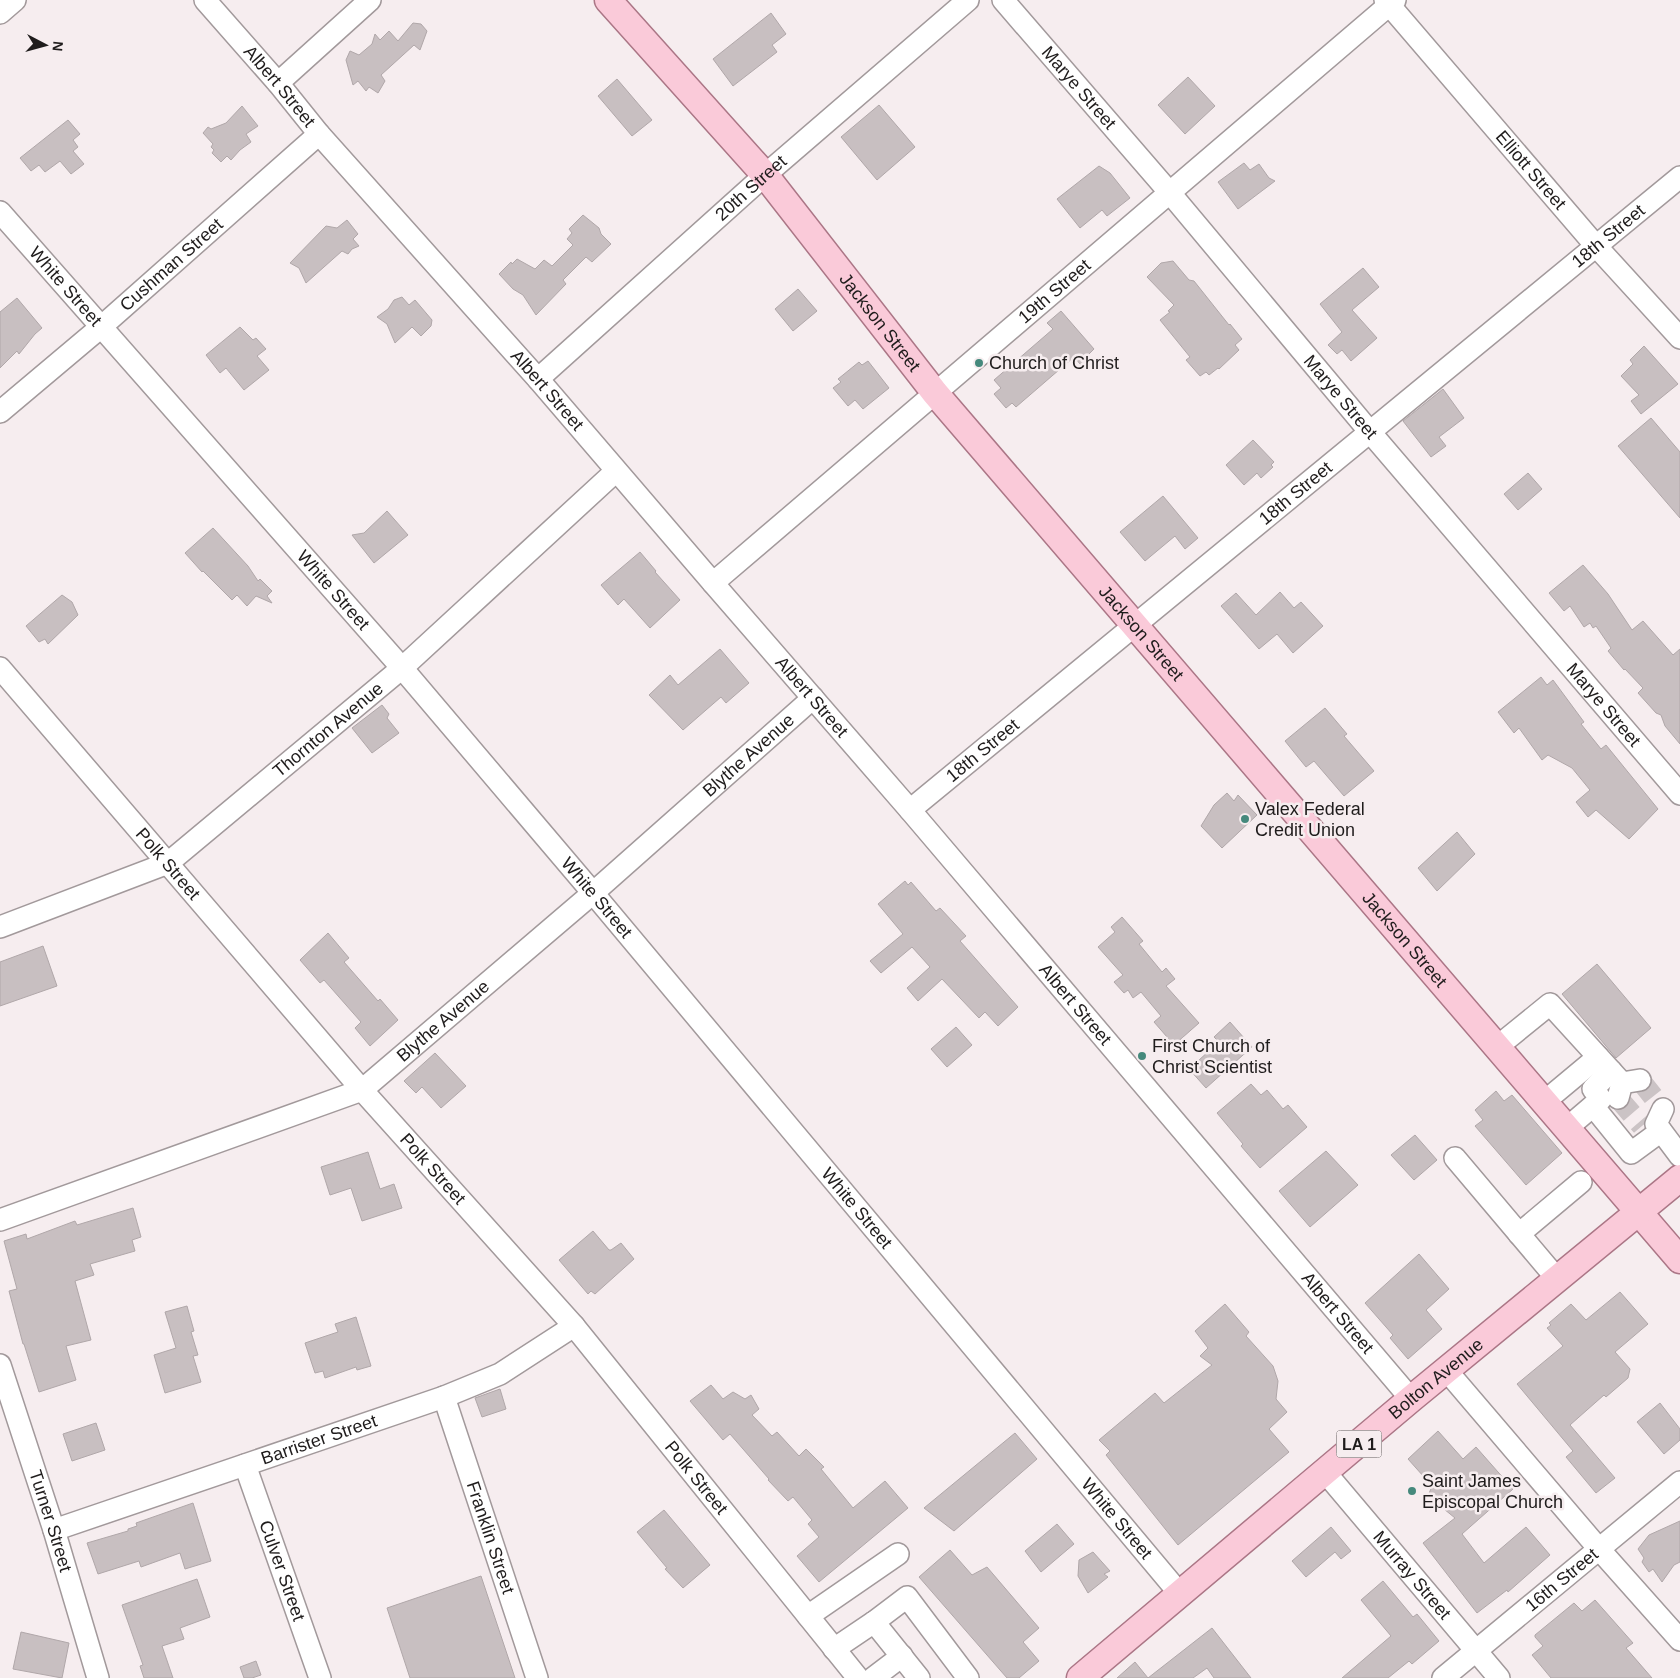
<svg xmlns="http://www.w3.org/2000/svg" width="1680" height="1678" font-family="Helvetica,sans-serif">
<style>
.building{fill:#c8bfc1;stroke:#b0a7a9}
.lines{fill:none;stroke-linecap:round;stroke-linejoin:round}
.minor-tunnel{stroke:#cbc3c5;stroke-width:21;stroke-dasharray:21 11;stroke-linecap:butt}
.minor-casing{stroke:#a2999b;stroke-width:24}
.major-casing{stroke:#ab7686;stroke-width:29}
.minor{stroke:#fff;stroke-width:21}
.major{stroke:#facad9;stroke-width:26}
.poi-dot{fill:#45897c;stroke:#f6edef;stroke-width:2}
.labels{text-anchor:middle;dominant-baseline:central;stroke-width:5;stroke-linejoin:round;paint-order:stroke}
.shield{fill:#f6edef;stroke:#605b5b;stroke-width:1}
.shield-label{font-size:16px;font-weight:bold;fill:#1f1c1c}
.street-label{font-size:18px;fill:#1f1c1c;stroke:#f6edef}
.poi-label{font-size:18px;fill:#1f1c1c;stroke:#f6edef;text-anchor:start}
</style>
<rect width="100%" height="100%" fill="#f6edef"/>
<!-- building -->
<g class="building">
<polygon points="771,13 786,34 772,45 777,52 733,86 713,59"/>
<polygon points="413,23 421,24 427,31 420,50 414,45 381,75 385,81 378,93 369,87 366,91 358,81 353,85 346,60 350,51 359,55 372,44 375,34 380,40 389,31 398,41"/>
<polygon points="1188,77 1215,106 1185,134 1158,105"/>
<polygon points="617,79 652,120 632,136 598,96"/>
<polygon points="879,105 915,147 877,180 841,137"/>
<polygon points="242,106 258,126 246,134 251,142 240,150 231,160 227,156 221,162 212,153 214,150 211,147 213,144 203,133 208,127 211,129 226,123"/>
<polygon points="68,120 80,134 73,140 78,147 73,151 84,164 71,174 60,161 45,172 39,165 31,171 20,158"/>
<polygon points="1244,163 1250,170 1259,164 1269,178 1275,181 1238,209 1218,182"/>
<polygon points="1099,166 1110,173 1130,198 1107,216 1102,210 1080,228 1057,199"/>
<polygon points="583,215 599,228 601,234 611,244 592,262 586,257 563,280 566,284 536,315 523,295 513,289 499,274 511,262 512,264 517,259 535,269 544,260 552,266 573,245 567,239 572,233 569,229"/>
<polygon points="347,220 358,234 353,239 359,246 352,249 348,254 342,251 306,283 299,268 290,263 326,226 337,228"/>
<polygon points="1173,261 1189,280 1194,281 1229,325 1230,324 1242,339 1235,345 1239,350 1219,369 1218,368 1209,375 1206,372 1200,376 1186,360 1190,357 1160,320 1170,312 1168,311 1174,305 1147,277 1161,263"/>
<polygon points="1363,268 1379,287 1352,310 1377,338 1351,361 1342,350 1337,354 1328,345 1342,332 1320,304"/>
<polygon points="798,289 817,311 793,331 775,309"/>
<polygon points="402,297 409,305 415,300 432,320 431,326 421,336 412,327 395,343 387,324 377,317 388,309 394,300"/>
<polygon points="17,298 42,328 35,334 19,354 17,351 0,368 0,312"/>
<polygon points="1061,311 1094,349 1087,356 1081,365 1074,357 1016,407 1012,403 1006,408 994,394 1001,388 994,380 1053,329 1047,323"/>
<polygon points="240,327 253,340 256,338 266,349 257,356 269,370 244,390 226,368 220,373 206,355"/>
<polygon points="1644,346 1678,384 1641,414 1631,401 1639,395 1621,376 1633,364 1630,360"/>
<polygon points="868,361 889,388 863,409 855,400 848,406 833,388 841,382 838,379 859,362 862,365"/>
<polygon points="1443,389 1464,418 1439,437 1446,446 1431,457 1403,421"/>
<polygon points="1651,418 1680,452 1680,518 1618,446"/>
<polygon points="1253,440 1274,462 1271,465 1273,467 1261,478 1257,473 1244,485 1226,465"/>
<polygon points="1528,473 1542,489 1518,510 1504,494"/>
<polygon points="1163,496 1198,538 1185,549 1175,536 1145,561 1120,532"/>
<polygon points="387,511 408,535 374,563 352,535 364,533"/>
<polygon points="213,528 248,566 258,581 260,579 272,591 267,596 272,603 256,596 247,606 237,595 232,600 203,571 202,572 185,553"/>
<polygon points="640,552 656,571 655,572 680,600 650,628 624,599 618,605 601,585"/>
<polygon points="1583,565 1608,594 1632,630 1643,621 1673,655 1680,649 1680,744 1665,726 1661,715 1656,713 1638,693 1643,688 1625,669 1624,670 1608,651 1611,648 1596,626 1593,628 1590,623 1584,627 1570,606 1564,611 1549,593"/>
<polygon points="1280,592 1294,608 1301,602 1323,626 1293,653 1277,634 1259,649 1221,606 1236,593 1256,615"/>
<polygon points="62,595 72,602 78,615 48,644 45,639 39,642 26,626"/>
<polygon points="720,649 749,683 726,703 721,697 683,730 649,695 670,675 678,685"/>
<polygon points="1541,677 1547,685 1553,680 1584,722 1581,724 1601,749 1606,745 1658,809 1629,839 1596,810 1588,817 1576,802 1590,790 1572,768 1548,755 1542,760 1519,728 1514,733 1498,712"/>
<polygon points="382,705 389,714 387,718 399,733 372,753 352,728"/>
<polygon points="1325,708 1347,734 1344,736 1374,771 1344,796 1314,761 1306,767 1285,741"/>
<polygon points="1227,793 1234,801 1238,795 1257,815 1222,848 1201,826 1214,805"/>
<polygon points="1457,832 1475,854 1437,891 1418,868"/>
<polygon points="905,881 908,885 911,882 936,911 940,908 966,936 960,941 1018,1007 998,1026 985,1012 979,1018 942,979 918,1001 907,988 930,967 912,947 881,973 870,961 903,934 878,904"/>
<polygon points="1122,917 1143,941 1139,944 1162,972 1166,968 1175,979 1166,986 1199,1023 1174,1045 1154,1022 1161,1016 1141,992 1133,998 1128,990 1124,993 1114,982 1123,975 1098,947 1115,932 1111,927"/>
<polygon points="328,933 349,958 344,962 378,1001 380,999 398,1020 370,1046 355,1028 361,1022 324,980 320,983 300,960"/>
<polygon points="43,946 57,986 0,1006 0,962"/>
<polygon points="1597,964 1651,1028 1616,1058 1562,994"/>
<polygon points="1230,1022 1252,1047 1206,1088 1189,1069 1219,1042 1214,1037"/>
<polygon points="956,1027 972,1045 947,1067 931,1049"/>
<polygon points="435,1053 466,1086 441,1108 422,1087 416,1093 404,1081"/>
<polygon points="1251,1084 1261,1095 1267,1090 1283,1109 1288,1105 1307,1127 1260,1168 1241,1146 1243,1144 1217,1113"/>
<polygon points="1496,1091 1504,1101 1512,1095 1562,1153 1526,1185 1475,1126 1483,1120 1475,1110"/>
<polygon points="1415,1135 1437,1160 1414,1180 1391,1155"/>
<polygon points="1326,1151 1358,1185 1310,1227 1279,1191"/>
<polygon points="368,1152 380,1189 394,1184 402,1208 362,1221 351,1188 330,1195 321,1167"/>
<polygon points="133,1208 141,1237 132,1240 135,1251 90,1264 94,1275 75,1281 91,1340 66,1346 76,1380 39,1392 24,1344 23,1344 9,1291 17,1289 4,1241 26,1234 27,1239 75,1221 77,1225"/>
<polygon points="593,1231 609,1250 611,1250 621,1243 634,1259 595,1294 591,1291 588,1294 559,1260"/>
<polygon points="1419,1254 1449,1289 1426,1310 1442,1329 1408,1359 1390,1338 1393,1335 1365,1303"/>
<polygon points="1620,1292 1648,1324 1615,1352 1630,1369 1628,1378 1606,1397 1604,1395 1570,1425 1615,1478 1596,1493 1566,1457 1573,1451 1517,1384 1563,1346 1547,1328 1551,1325 1549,1323 1571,1304 1586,1320"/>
<polygon points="1225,1304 1249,1332 1246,1336 1273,1366 1278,1381 1276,1399 1287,1412 1269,1429 1289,1452 1178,1545 1106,1455 1110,1451 1099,1440 1155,1393 1164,1403 1212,1365 1200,1356 1208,1348 1195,1331"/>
<polygon points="187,1306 194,1331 191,1332 198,1355 193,1356 201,1382 165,1393 154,1355 176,1348 165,1312"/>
<polygon points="356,1317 371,1366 357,1370 356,1367 325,1378 323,1371 315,1373 305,1343 338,1332 335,1324"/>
<polygon points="711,1385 723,1399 733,1392 745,1399 751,1395 759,1409 752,1415 772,1436 777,1432 799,1456 806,1449 824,1467 821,1469 853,1508 885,1481 908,1508 819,1582 797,1556 819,1537 808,1524 812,1520 793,1497 788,1501 768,1480 769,1479 730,1434 723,1440 690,1401"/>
<polygon points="500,1389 506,1409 482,1417 475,1398"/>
<polygon points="1660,1403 1680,1429 1680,1440 1664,1454 1637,1422"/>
<polygon points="96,1423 105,1450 72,1461 63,1434"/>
<polygon points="1438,1431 1463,1459 1476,1447 1513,1489 1462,1534 1484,1563 1526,1527 1550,1555 1508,1592 1507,1590 1477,1613 1423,1543 1455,1518 1428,1496 1432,1486 1408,1459"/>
<polygon points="1015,1433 1037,1459 954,1531 924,1508"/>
<polygon points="193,1503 211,1561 185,1569 180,1553 141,1567 139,1561 98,1574 87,1543 128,1531 128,1529 137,1526 136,1523"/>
<polygon points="664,1510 710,1565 683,1588 665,1569 667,1568 637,1532"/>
<polygon points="1680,1521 1680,1562 1674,1565 1662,1582 1653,1569 1649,1572 1642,1562 1644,1558 1638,1549 1649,1535"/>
<polygon points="1057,1524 1074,1544 1041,1572 1025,1551"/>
<polygon points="1331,1527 1351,1551 1341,1559 1335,1552 1306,1577 1292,1561"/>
<polygon points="950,1550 972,1575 987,1567 1039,1628 1023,1642 1039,1661 1019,1678 1007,1678 919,1577"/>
<polygon points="1093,1552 1110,1571 1104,1574 1108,1577 1088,1593 1078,1576 1079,1560"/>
<polygon points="481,1576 515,1678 410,1678 387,1608"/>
<polygon points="197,1579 210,1617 180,1628 184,1639 162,1646 173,1678 144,1678 140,1666 143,1665 122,1605"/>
<polygon points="1383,1581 1413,1617 1417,1614 1439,1641 1412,1664 1409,1661 1388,1678 1342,1678 1391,1636 1361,1600"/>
<polygon points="1595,1600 1633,1643 1626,1648 1652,1678 1551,1678 1532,1655 1543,1646 1535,1637 1535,1635 1574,1603 1582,1611"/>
<polygon points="1212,1628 1251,1678 1214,1678 1207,1668 1193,1678 1148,1678"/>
<polygon points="21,1632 69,1643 62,1678 13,1669"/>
<polygon points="256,1661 261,1675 252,1678 244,1678 240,1667"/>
<polygon points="1135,1662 1148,1678 1117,1678"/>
</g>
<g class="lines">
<!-- minor-tunnel -->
<g class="minor-tunnel">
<polyline points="1640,1080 1663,1109"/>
<polyline points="1618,1098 1642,1126"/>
</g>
<defs>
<g id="minor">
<path id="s1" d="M 205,0 L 278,83 L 319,134 L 538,379 L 713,583 L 910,810 L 1411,1399"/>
<path id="s2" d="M 1003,0 L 1170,193 L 1370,432 L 1680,794"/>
<path id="s3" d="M 1385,0 L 1596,246 L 1680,338"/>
<polyline points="0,13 15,0"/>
<polyline points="278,83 370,0"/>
<path id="s4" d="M 0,212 L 402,668 L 593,893 L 1180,1594"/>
<path id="s5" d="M 538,379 L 765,175 L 968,0"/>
<path id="s6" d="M 0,412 L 101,327 L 319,134"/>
<path id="s7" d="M 713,583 L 1395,0"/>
<path id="s8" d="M 0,668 L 362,1090 L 574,1326 L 858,1678"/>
<path id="s9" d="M 910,810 L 1680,177"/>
<path id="s10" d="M 0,927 L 168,863 L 402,668 L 616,471"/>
<polyline points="1497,1047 1550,1004 1622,1083"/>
<polyline points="1618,1098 1622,1083 1640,1080"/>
<polyline points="1544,1102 1598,1057"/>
<polyline points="1593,1106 1631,1153 1661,1131"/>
<polyline points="1663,1109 1656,1124 1680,1156"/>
<polyline points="1567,1128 1601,1099 1593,1089 1611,1071"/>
<polyline points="1455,1158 1558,1280"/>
<path id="s11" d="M 0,1220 L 362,1090 L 593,893 L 813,698"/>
<polyline points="1519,1234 1581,1182"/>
<path id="s12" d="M 0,1365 L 54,1530 L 98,1678"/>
<polyline points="1447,1371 1599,1549 1680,1640"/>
<path id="s13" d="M 444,1397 L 537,1678"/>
<path id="s14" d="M 245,1465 L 320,1678"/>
<path id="s15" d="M 1325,1472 L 1499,1678"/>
<path id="s16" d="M 54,1530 L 444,1397 L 500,1374 L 574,1326"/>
<polyline points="808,1616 898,1554"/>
<polyline points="874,1622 919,1678"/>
<polyline points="834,1649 874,1622 907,1597 968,1678"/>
<polyline points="873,1678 902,1656"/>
<path id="s17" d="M 1443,1678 L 1680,1482"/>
</g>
<g id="major">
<path id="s18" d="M 608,0 L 765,175 L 935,393 L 1680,1260"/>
<path id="s19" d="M 1080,1678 L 1411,1399 L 1680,1178"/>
</g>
</defs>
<!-- minor casing -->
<use href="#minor" class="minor-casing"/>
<!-- major casing -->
<use href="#major" class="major-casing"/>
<!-- minor -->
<use href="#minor" class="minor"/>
<!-- major -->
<use href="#major" class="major"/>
</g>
<!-- markers -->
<g class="poi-dot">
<circle cx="979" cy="363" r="5"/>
<circle cx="1245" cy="819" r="5"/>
<circle cx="1142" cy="1056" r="5"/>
<circle cx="1412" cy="1491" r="5"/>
</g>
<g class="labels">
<!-- shield labels -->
<rect class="shield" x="1336.5" y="1430.5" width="45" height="27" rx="4"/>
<g class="shield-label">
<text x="1359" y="1444">LA 1</text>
</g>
<!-- street labels -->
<g class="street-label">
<text stroke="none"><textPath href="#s1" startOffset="114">Albert Street</textPath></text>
<text stroke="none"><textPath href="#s2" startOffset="116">Marye Street</textPath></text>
<text stroke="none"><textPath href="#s3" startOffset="224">Elliott Street</textPath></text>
<text stroke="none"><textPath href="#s5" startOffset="286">20th Street</textPath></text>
<text stroke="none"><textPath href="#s9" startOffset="904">18th Street</textPath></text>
<text stroke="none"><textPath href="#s6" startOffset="226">Cushman Street</textPath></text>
<text stroke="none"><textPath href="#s4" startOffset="99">White Street</textPath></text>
<text stroke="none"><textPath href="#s7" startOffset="449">19th Street</textPath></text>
<text stroke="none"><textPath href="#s18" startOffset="422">Jackson Street</textPath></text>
<text stroke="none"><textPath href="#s1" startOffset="519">Albert Street</textPath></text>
<text stroke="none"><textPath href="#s2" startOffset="521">Marye Street</textPath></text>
<text stroke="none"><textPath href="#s9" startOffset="499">18th Street</textPath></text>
<text stroke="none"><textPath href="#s4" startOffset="504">White Street</textPath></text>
<text stroke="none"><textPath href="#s18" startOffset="828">Jackson Street</textPath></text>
<text stroke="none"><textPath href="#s1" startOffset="924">Albert Street</textPath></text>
<text stroke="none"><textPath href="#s2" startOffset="926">Marye Street</textPath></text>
<text stroke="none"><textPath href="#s10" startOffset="388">Thornton Avenue</textPath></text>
<text stroke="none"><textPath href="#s9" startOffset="94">18th Street</textPath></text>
<text stroke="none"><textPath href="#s11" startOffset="896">Blythe Avenue</textPath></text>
<text stroke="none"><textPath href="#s8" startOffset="258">Polk Street</textPath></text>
<text stroke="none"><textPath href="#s4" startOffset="909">White Street</textPath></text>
<text stroke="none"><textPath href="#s18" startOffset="1232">Jackson Street</textPath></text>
<text stroke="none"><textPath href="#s1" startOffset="1329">Albert Street</textPath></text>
<text stroke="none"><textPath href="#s11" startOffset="491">Blythe Avenue</textPath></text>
<text stroke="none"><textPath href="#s8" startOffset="662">Polk Street</textPath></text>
<text stroke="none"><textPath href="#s4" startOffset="1314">White Street</textPath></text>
<text stroke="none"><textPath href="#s1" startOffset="1734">Albert Street</textPath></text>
<text stroke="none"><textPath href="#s19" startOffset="465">Bolton Avenue</textPath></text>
<text stroke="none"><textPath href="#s16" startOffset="280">Barrister Street</textPath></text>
<text stroke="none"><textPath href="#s8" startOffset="1068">Polk Street</textPath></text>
<text stroke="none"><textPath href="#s4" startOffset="1719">White Street</textPath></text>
<text stroke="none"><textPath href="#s12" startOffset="164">Turner Street</textPath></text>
<text stroke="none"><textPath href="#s13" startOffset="148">Franklin Street</textPath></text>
<text stroke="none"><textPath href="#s14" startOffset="112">Culver Street</textPath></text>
<text stroke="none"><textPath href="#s15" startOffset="135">Murray Street</textPath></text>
<text stroke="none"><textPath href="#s17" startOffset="154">16th Street</textPath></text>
</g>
<!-- poi labels -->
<g class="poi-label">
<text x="989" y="363">Church of Christ</text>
<text x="1255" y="809">Valex Federal<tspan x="1255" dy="21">Credit Union</tspan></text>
<text x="1152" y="1046">First Church of<tspan x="1152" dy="21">Christ Scientist</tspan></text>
<text x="1422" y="1481">Saint James<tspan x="1422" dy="21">Episcopal Church</tspan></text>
</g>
</g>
<!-- north arrow -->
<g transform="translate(45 45) rotate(96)" stroke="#f6edef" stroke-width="4" paint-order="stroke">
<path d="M0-4L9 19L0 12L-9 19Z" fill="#1f1c1c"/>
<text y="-8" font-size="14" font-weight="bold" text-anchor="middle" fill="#1f1c1c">N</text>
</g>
</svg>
